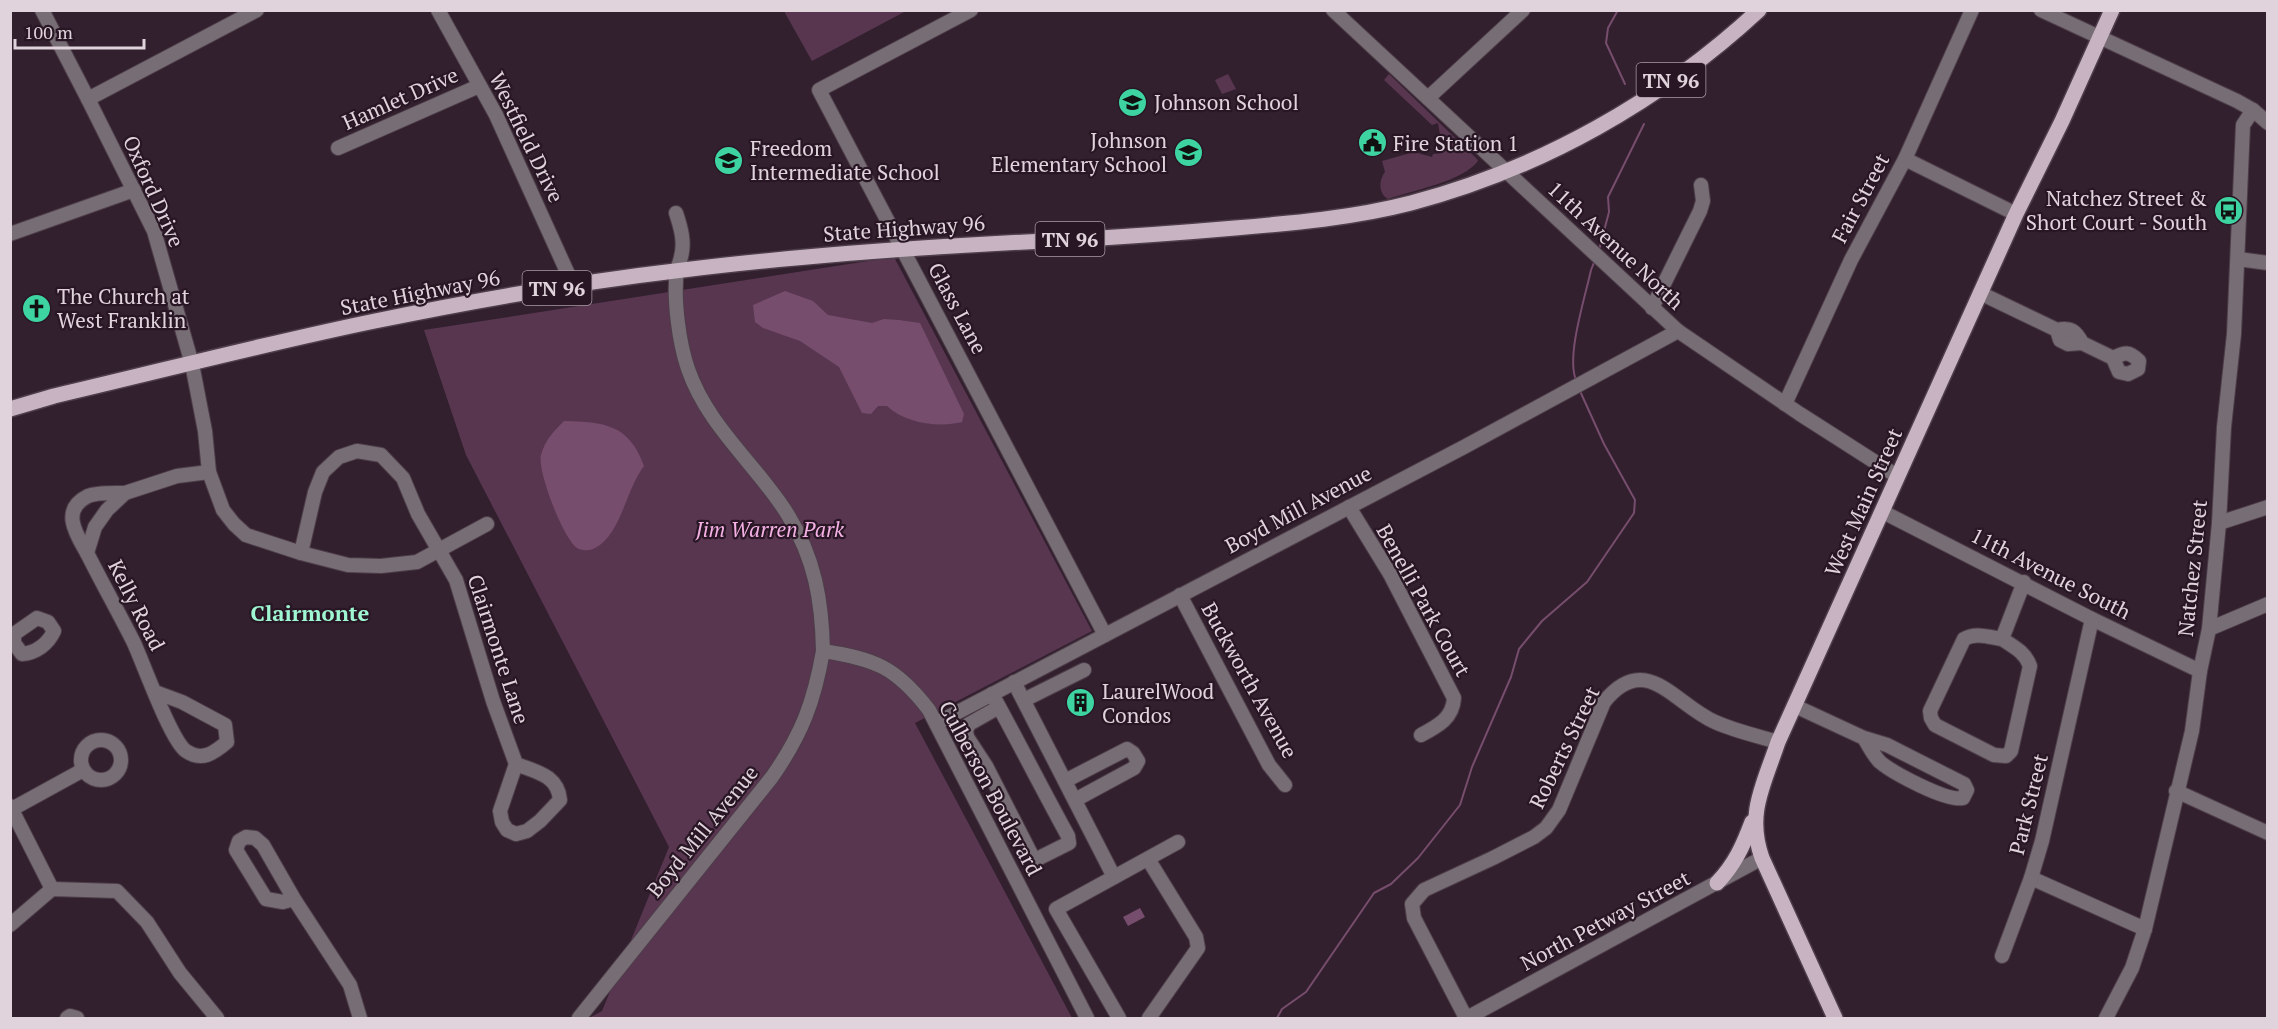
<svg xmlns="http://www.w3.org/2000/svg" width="2278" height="1029" font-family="'PT Serif',serif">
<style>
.green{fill:#583650}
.water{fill:#774d6d}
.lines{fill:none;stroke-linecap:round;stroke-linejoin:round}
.stream{stroke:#774d6d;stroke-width:2}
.minor-casing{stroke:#4e3d4a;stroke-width:16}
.major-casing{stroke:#4e3d4a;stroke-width:18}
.minor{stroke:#776d74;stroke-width:14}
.major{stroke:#c8b3c2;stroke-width:15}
.labels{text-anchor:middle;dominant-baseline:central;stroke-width:4.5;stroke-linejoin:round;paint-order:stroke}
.shield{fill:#281624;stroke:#a99aa5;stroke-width:1.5}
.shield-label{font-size:20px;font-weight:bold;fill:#e0d3dc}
.street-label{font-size:21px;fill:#e0d3dc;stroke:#281624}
.poi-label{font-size:21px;fill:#e0d3dc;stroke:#281624;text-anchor:start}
.park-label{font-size:21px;font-style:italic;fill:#f5b1e5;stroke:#281624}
.neighbourhood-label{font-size:22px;font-weight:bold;fill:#9ef7d2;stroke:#281624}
</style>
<rect width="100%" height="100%" fill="#32202e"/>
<!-- green -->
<g class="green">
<polygon points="784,11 906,11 812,61"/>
<polygon points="1228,74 1236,89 1222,94 1215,80"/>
<path d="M 1389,74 L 1477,159 L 1478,161 C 1462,182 1413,190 1388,199 C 1378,193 1379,180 1385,172 L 1382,161 L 1414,152 L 1432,157 L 1433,154 L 1443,153 L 1438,123 L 1432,125 L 1384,80 Z"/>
<polygon points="894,257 1092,631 915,723 1072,1018 589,1018 602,1011 669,847 466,455 424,330"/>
</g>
<!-- water -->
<g class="water">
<path d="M 785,291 L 813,301 L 828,315 L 872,323 L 884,319 L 899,320 L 920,323 L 964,414 L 962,422 C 939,428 904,423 887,406 L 878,406 L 871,414 L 862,413 L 839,367 L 800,341 L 763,328 L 755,322 L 753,305 Z"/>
<path d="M 564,421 C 604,422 629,424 644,466 C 626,489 621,535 595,548 C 590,551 582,551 577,548 C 563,538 537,471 541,455 C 545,440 554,431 564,421 Z"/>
<polygon points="1140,908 1145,917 1128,926 1123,917"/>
</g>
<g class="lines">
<!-- stream -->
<g class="stream">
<polyline points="1618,10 1608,28 1606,43 1625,84"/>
<polyline points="1599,250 1609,212 1608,197 1644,124"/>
<path d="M 1576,380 C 1566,356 1585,298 1591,270 L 1595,260"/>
<polyline points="1277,1018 1282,1009 1306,992 1374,893 1391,884 1418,858 1460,805 1472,767 1511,677 1519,649 1542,621 1587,582 1634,513 1635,500 1604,444 1580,391"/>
</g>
<defs>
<g id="minor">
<polyline points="42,10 88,99 154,231 192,364 205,431 209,472 223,510 234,524 246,535 301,553 348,565 381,566 417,562 487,524"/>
<polyline points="438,10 496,115 573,285"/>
<polyline points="971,10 819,90 1105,635"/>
<polyline points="1333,10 1678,331 1800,414 1897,476"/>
<polyline points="2041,10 2237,101 2253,110 2268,123"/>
<polyline points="1428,98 1523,10"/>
<polyline points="88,99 257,10"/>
<polyline points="338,148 479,86"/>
<polyline points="1905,159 2016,214"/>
<path d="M 676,213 C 681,228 685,242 681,257 C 680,262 678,266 677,270 C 673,298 679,343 688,369 C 708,427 757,465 788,515 C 815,559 822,601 823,651 C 875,659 896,667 929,710 L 1087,1018"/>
<polyline points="10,234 134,190"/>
<polyline points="2238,259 2268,263"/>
<path d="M 1980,293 L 2057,330 L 2060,340 L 2068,344 L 2082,343 L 2113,358 L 2119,372 L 2128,374 L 2138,369 L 2139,361 C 2129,351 2125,352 2113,358"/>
<polyline points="1652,308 1700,211 1703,201 1701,185"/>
<path d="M 2057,330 C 2071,327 2076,331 2082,343"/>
<polyline points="1785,404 1851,260 1905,159 1972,10"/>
<path d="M 1349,507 L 1390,574 L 1454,698 C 1453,718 1438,726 1421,735"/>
<polyline points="1883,512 2092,619 2200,671"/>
<polyline points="2219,523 2268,507"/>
<path d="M 87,553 C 76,534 60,510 88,496 C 97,492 115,493 125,493"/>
<path d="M 301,553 L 315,492 L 323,472 L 339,457 L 357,451 L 381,455 L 403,478 L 418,514 L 456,580 L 493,701 L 516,764 L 500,811 L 502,822 L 507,830 L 516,834 L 527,831 L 540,821 L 560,800 C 558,775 536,772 516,764"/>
<polyline points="1180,595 1269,765 1285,785"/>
<path d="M 37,618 L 48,622 L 54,631 C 48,644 36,653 22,654 L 14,643 L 14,634 Z"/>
<polyline points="2209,629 2268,604"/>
<path d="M 2002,639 C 1989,637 1975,632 1964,639 L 1930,711 L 1931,718 L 1935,725 L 1994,755 L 2006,756 L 2011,751 L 2030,666 C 2025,652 2014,647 2002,639 L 2024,582"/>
<polyline points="1014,682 1114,877"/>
<path d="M 155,692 L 182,702 L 225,725 L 227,742 C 214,753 202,762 186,751 C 171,741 144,665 134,643 C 119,613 102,583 87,553 L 95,527 L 107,510 L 125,493 L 177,476 L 209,472"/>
<path d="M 992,694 C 1018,741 1042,789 1068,836 L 1069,843 L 1037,859 L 1032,856 L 986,766 L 967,737 L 966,730 L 969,724 L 999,707"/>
<polyline points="1024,700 1084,670"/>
<path d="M 1795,706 L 1864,738 L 1887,745 L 1964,784 L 1967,790 L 1963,798 C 1947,802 1893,773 1880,762 C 1873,755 1869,746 1864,738"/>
<polyline points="937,723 1464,447 1678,331"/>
<circle cx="101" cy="760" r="20"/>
<polyline points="1065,781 1127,749 1133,753 1138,761 1134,768 1075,800"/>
<polyline points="2176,791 2268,833"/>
<polyline points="10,806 52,889"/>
<polyline points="12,809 83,770"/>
<polyline points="1148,859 1196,937 1198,948 1149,1018"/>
<polyline points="2031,878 2145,929"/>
<polyline points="294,899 283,902 266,899 236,850 239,841 246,837 255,838 263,845 294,899 350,985 360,1018"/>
<polyline points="10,925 52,889 117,891 147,922 180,973 217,1018"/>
<polyline points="2002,956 2031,878 2042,841 2092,619"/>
<polyline points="67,1018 70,1016 77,1018"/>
<path d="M 579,1018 L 772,777 C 802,734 814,702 823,651"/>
<polyline points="1119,1018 1056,909 1178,842"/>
<path d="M 1466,1018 L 1414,918 L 1412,904 L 1424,890 L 1493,858 L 1534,837 L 1546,828 L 1559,810 L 1604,702 C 1646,650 1674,704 1715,722 C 1735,731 1758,736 1778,742"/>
<polyline points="1467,1018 1762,858"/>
<polyline points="2106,1018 2132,968 2145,929 2192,731 2200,671 2209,629 2219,523 2224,427 2234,334 2243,125 2253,110"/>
</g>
<g id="major">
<path d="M 10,409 L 54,396 C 161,371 268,343 375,321 C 477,300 580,282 683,270 C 812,254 936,246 1065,240 C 1122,237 1178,233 1235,228 C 1294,223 1353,218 1411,203 C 1540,169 1661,101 1759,10"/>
<path d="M 1717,883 C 1735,864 1743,846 1752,822"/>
<path d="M 1835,1018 L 1762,858 C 1746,814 1764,784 1778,742 L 2016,214 L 2062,121 L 2112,10"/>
</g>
</defs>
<!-- minor casing -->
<use href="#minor" class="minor-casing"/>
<!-- major casing -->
<use href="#major" class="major-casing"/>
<!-- minor -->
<use href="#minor" class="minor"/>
<!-- major -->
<use href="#major" class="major"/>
</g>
<!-- icons -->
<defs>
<symbol id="school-disc" viewBox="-11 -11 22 22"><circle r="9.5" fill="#3ed4a2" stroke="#281624"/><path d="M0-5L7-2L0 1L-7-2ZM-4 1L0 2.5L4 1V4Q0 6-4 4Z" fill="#111"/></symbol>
<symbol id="civic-disc" viewBox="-11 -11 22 22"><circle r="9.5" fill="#3ed4a2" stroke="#281624"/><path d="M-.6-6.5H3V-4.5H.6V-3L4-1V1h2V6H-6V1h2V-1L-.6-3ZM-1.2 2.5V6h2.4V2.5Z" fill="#111"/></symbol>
<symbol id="bus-disc" viewBox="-11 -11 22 22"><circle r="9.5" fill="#3ed4a2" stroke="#281624"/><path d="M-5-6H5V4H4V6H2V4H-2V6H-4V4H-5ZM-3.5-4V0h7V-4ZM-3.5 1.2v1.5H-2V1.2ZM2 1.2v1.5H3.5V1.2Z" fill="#111"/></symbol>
<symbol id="church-disc" viewBox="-11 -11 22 22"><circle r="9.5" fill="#3ed4a2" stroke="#281624"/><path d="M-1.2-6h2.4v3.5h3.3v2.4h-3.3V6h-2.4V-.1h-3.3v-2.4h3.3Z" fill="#111"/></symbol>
<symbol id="building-disc" viewBox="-11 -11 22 22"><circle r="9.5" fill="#3ed4a2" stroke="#281624"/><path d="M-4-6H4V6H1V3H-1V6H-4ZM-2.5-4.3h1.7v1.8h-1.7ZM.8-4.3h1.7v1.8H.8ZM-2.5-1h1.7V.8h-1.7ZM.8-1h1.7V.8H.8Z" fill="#111"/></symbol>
</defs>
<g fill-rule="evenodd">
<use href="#school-disc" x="1116" y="86" width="33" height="33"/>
<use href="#civic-disc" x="1356" y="126" width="33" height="33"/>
<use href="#school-disc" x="1172" y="136" width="33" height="33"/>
<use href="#school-disc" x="712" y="144" width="33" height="33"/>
<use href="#bus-disc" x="2212" y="194" width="33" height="33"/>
<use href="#church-disc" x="20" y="292" width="33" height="33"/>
<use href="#building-disc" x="1064" y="686" width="33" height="33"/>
</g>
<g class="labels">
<!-- shield labels -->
<g class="shield">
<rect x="1636.5" y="63" width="69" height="34" rx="4.5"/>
<rect x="1035.5" y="222" width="69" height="34" rx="4.5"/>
<rect x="522.5" y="271" width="69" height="34" rx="4.5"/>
</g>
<g class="shield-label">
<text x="1671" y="80">TN 96</text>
<text x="1070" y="239">TN 96</text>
<text x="557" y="288">TN 96</text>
</g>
<!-- street labels -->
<g class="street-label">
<text transform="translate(400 98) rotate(-24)">Hamlet Drive</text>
<text transform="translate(527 137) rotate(64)">Westfield Drive</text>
<text transform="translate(154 191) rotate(66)">Oxford Drive</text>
<text transform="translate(1860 198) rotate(-62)">Fair Street</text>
<text transform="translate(904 228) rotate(-4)">State Highway 96</text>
<text transform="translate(1616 245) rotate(43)">11th Avenue North</text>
<text transform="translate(420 292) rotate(-11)">State Highway 96</text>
<text transform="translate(958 308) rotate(62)">Glass Lane</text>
<text transform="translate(1863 502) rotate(-66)">West Main Street</text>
<text transform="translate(1298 509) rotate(-28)">Boyd Mill Avenue</text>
<text transform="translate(2192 568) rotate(-84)">Natchez Street</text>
<text transform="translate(2051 573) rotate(27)">11th Avenue South</text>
<text transform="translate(1424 600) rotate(61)">Benelli Park Court</text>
<text transform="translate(137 605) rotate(63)">Kelly Road</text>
<text transform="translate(499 649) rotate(72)">Clairmonte Lane</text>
<text transform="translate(1250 680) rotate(61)">Buckworth Avenue</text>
<text transform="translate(1564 747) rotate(-64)">Roberts Street</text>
<text transform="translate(991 788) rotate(62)">Culberson Boulevard</text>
<text transform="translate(2028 804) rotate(-76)">Park Street</text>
<text transform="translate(702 831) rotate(-51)">Boyd Mill Avenue</text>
<text transform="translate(1605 920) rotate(-28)">North Petway Street</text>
</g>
<!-- poi labels -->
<g class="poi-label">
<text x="1154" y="102">Johnson School</text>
<text x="1167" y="140" text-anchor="end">Johnson<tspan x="1167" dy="24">Elementary School</tspan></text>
<text x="1393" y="143">Fire Station 1</text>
<text x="750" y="148">Freedom<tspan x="750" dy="24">Intermediate School</tspan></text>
<text x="2207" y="198" text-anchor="end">Natchez Street &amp;<tspan x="2207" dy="24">Short Court - South</tspan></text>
<text x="57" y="296">The Church at<tspan x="57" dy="24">West Franklin</tspan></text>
<text x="1102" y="691">LaurelWood<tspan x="1102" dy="24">Condos</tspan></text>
</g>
<!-- park labels -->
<g class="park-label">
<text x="770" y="529">Jim Warren Park</text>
</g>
<!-- neighbourhood labels -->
<g class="neighbourhood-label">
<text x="310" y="612">Clairmonte</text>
</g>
</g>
<!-- border -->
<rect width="2278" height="1029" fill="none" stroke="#e0d3dc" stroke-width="24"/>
<!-- scale -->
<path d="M15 39v9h129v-9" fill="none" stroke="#e0d3dc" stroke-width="3"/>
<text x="24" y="39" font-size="18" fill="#e0d3dc" stroke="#281624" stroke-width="4.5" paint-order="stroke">100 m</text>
</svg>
